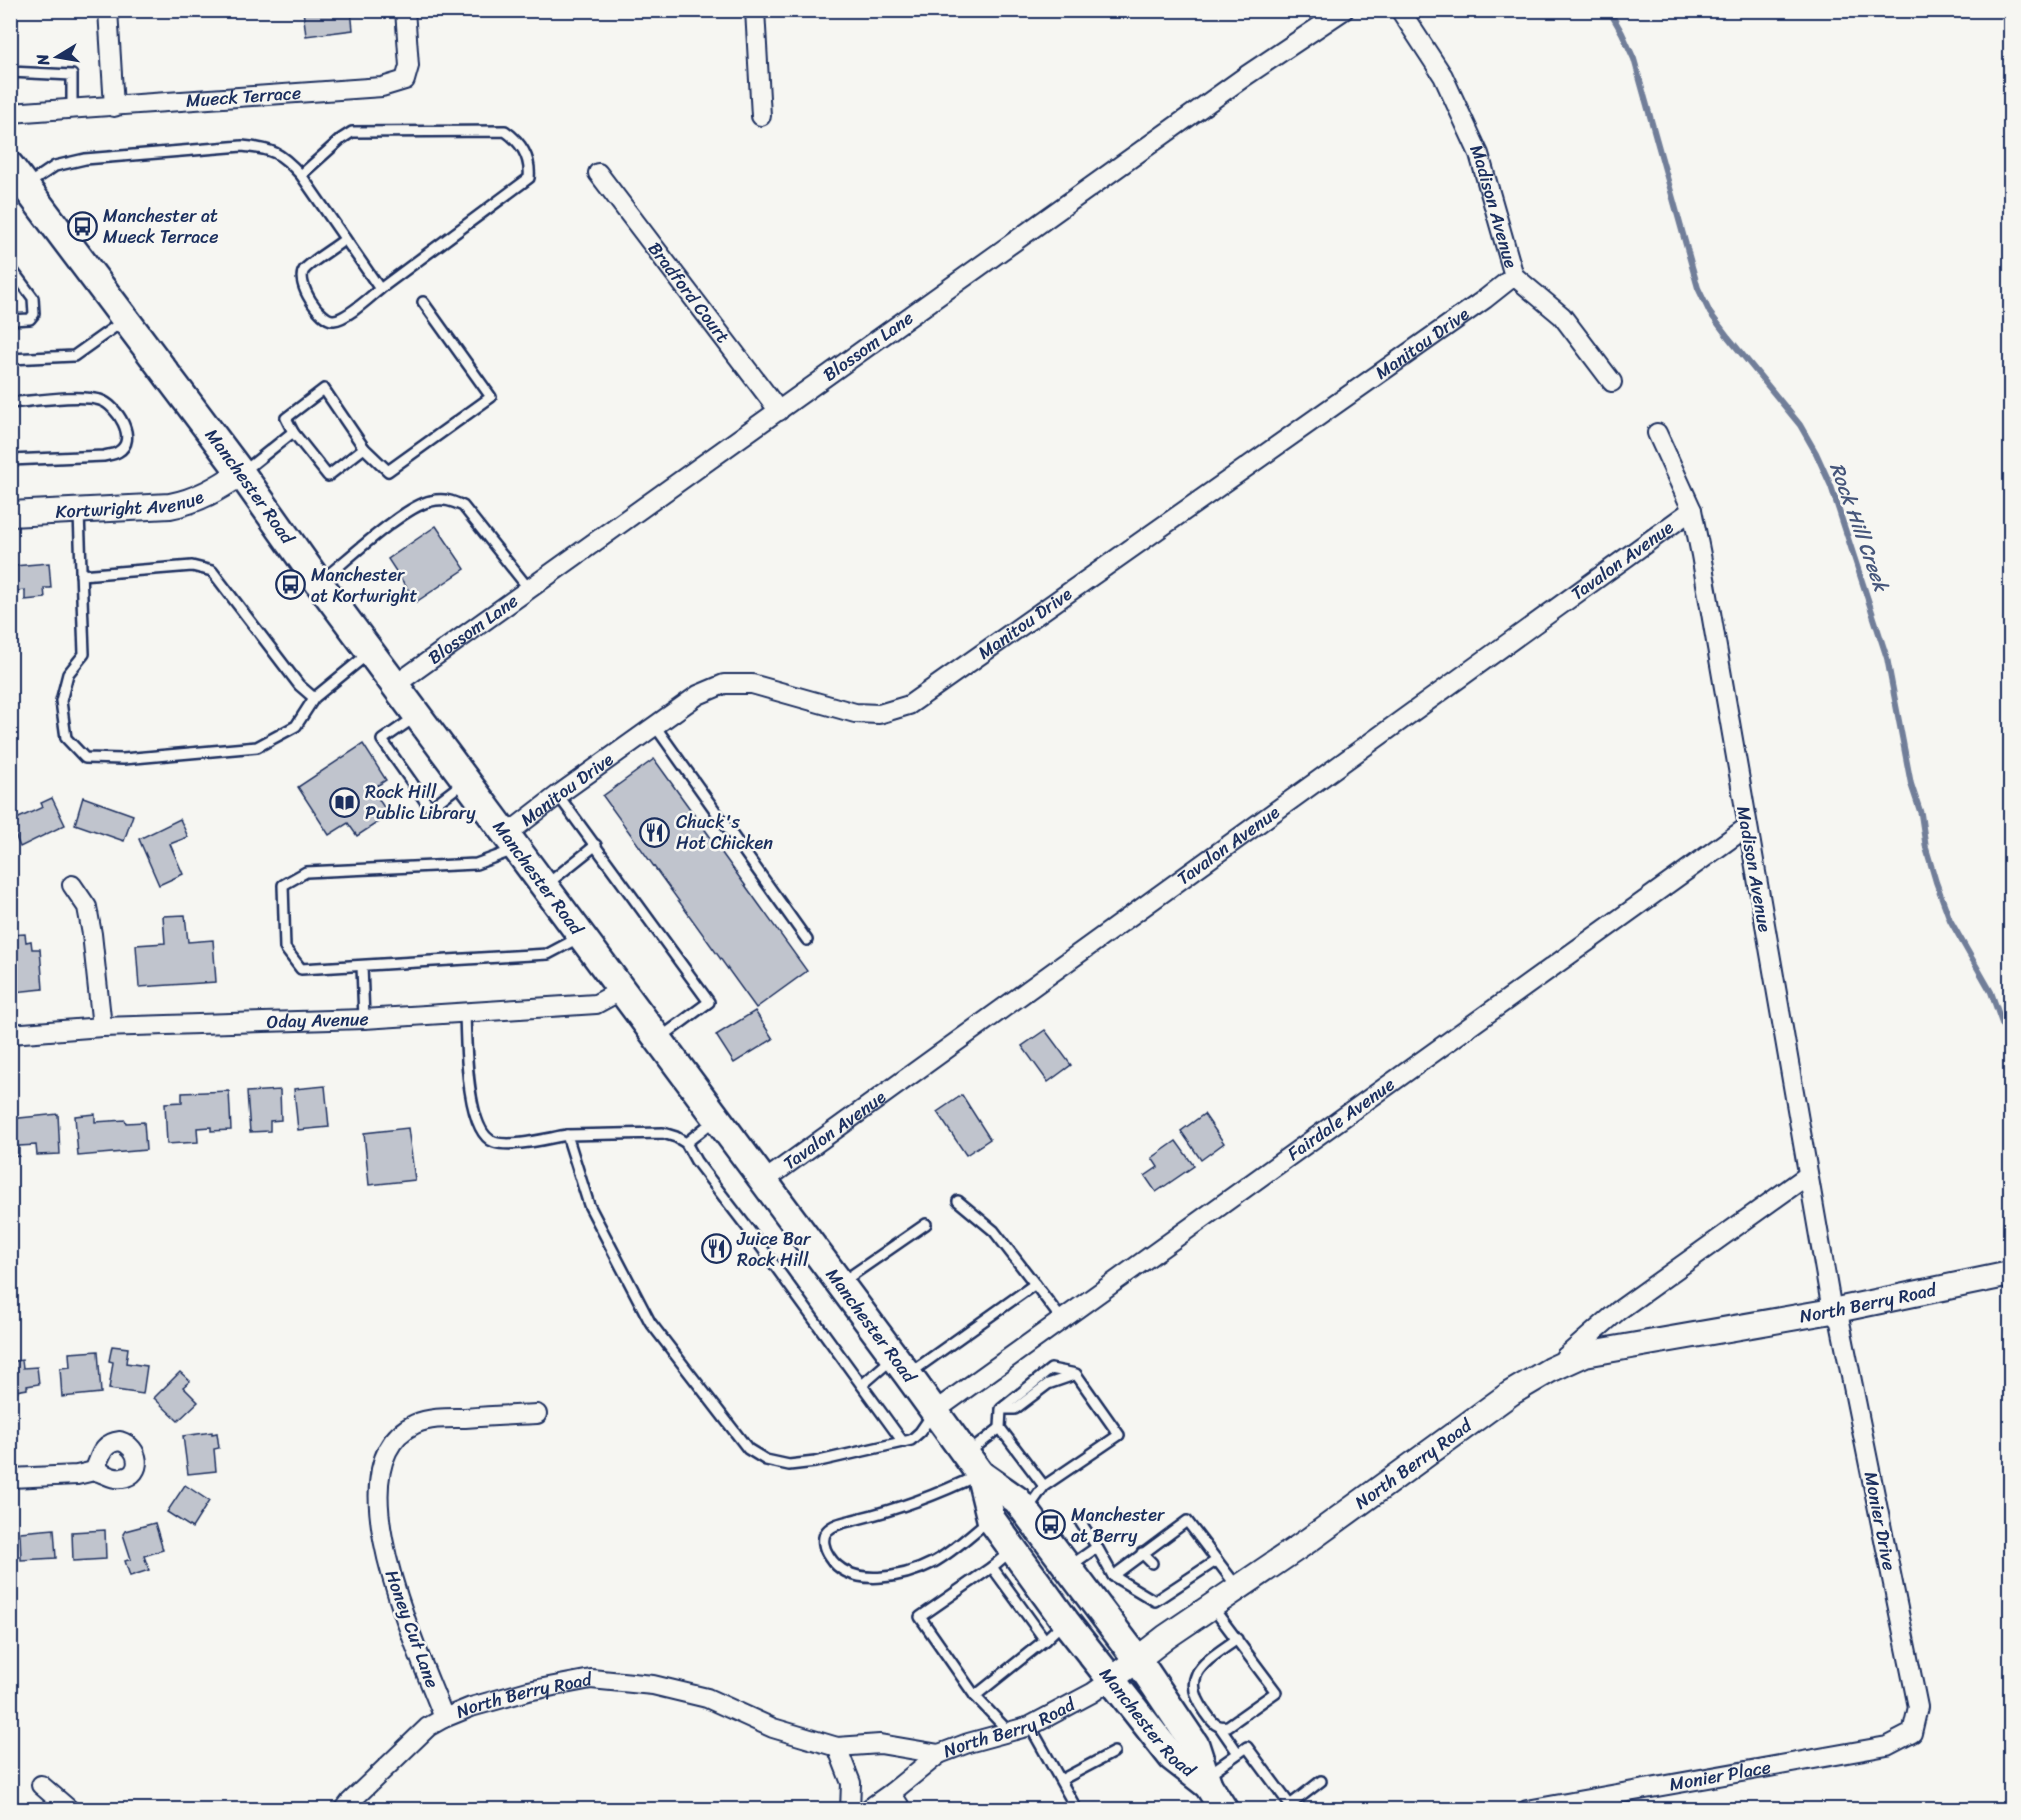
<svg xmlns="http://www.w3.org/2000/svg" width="2021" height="1820" font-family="Sriracha,sans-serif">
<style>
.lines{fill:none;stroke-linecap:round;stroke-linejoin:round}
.stream{stroke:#717e99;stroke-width:6}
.building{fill:#c0c4cd;stroke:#1b2f5e;stroke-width:1.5}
.lane-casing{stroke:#1b2f5e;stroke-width:14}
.street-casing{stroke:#1b2f5e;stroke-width:22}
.secondary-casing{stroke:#1b2f5e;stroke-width:28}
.primary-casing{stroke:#1b2f5e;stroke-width:32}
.lane{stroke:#f6f6f2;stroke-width:9}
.street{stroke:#f6f6f2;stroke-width:18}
.secondary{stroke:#f6f6f2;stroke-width:24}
.primary{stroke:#f6f6f2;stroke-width:27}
.labels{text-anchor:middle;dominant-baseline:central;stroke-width:5;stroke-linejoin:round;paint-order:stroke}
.street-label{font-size:18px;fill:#1b2f5e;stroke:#f6f6f2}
.poi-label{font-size:18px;fill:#1b2f5e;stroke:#f6f6f2;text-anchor:start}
.water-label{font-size:20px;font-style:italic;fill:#46567b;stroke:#f6f6f2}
</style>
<rect width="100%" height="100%" fill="#f6f6f2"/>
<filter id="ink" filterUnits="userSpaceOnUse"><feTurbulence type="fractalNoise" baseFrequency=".0167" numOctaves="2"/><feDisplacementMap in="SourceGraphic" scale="12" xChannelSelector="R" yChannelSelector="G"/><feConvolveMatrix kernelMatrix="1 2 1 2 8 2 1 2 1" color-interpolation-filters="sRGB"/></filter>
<g filter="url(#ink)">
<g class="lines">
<!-- stream -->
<polyline class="stream" points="1609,10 1622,33 1634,59 1698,288 1710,313 1728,337 1800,425 1816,453 1831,486 1887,658 1911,784 1921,814 1926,848 1936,882 1950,920 1991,992 2010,1046"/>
</g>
<!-- building -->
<g class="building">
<polygon points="303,10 351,10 353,30 306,36"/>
<polygon points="436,526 465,569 416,602 388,559"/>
<polygon points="49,563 51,588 44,588 45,598 25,600 25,590 16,591 14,566"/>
<polygon points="363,744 386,780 372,789 389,815 357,836 348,823 329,835 298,787"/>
<polygon points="654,759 807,971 756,1008 603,796"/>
<polygon points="83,797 133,815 124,841 75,824"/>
<polygon points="52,798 65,825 20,847 10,822 43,807 41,803"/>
<polygon points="180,819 188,837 170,844 183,874 159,885 139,839"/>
<polygon points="185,915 188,942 213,940 216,982 139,987 136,945 165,943 163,916"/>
<polygon points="25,934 26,942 31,941 32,949 40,949 43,989 14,992 10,935"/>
<polygon points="755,1011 773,1039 734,1063 716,1035"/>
<polygon points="1045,1030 1071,1065 1048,1082 1022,1046"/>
<polygon points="325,1086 329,1127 298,1130 294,1089"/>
<polygon points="280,1090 281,1120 270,1121 270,1131 250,1132 247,1092"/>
<polygon points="229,1091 231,1130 211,1131 211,1127 197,1128 198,1142 167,1144 165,1103 182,1102 182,1093"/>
<polygon points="962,1095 990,1139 966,1155 937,1112"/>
<polygon points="58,1114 60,1154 37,1155 36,1145 19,1146 19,1156 10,1157 10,1119"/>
<polygon points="95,1114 95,1122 125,1120 126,1123 144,1122 146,1150 78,1156 75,1116"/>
<polygon points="1204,1114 1224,1143 1201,1160 1181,1131"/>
<polygon points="408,1128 415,1180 369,1185 364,1133"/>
<polygon points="1176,1141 1194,1166 1156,1192 1145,1176 1158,1167 1152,1158"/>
<polygon points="112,1346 128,1348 126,1363 147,1366 143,1394 109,1389 113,1362 109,1361"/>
<polygon points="98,1351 101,1393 62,1397 60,1368 70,1367 69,1353"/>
<polygon points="22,1360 23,1368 37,1367 39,1384 27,1386 27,1389 10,1392 10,1362"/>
<polygon points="180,1372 190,1381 183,1387 198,1402 178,1421 154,1398"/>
<polygon points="212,1432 212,1434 217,1433 219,1448 214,1449 216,1471 188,1474 183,1436"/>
<polygon points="185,1485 209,1501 192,1528 167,1512"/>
<polygon points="155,1523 163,1550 144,1556 149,1570 130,1576 125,1561 131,1559 123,1534 125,1531"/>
<polygon points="54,1529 56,1558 21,1560 20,1532"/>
<polygon points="105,1530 106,1559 73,1561 72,1532"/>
</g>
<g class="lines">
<defs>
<g id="lane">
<polyline points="10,72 72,75 72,109"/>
<path d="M 27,185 L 55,166 L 85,159 L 242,146 C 273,149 280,152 301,175 L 380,289 L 529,178 C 531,158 521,142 505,131 L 352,132 L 341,139 L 301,175"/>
<path d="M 345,239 C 336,247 310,262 304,270 C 295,283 321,322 334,320 C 347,319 370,297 380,289"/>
<polyline points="10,267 33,298 34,314 30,319 10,320"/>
<polyline points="10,359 74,356 123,321"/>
<path d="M 10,403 C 34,401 79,394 100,400 C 117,405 139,440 118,452 C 115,454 108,455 104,456 L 10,460"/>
<polyline points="293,432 286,418 324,389 364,448"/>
<polyline points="243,472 293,432 328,476 364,448 388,471 491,397 423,302"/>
<polyline points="79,513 84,654 68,674 61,701 66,738 85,758 123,759 257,747 296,726 314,698 369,653"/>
<polyline points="81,575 192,566 212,571 299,685 314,698"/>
<path d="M 321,581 C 345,562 404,506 431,501 C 444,498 452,501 463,506 L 529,589"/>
<polyline points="415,717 382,740 430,808 464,782"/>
<polyline points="655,726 807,940"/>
<polyline points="558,795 709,1002 660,1038"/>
<polyline points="514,850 476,864 306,872 283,885 285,948 301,969 548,954 580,937"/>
<polyline points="546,885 596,845"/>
<polyline points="362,966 364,1019"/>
<path d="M 465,1011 C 466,1038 465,1132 494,1142 C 512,1148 548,1138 567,1135"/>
<polyline points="716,1119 686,1143 676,1137 663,1133 567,1135 589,1205 650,1322 748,1449 766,1460 789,1465 815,1462 911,1440 920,1432 933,1413"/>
<polyline points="686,1143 696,1161 746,1226 903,1442"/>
<polyline points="958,1201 994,1231 1035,1284"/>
<polyline points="842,1282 926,1224"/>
<polyline points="910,1373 1035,1284 1062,1320"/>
<polyline points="862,1385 892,1359"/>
<polyline points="1002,1409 1015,1409 1048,1384 1074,1375"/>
<polyline points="968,1453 1000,1428"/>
<path d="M 978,1475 C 939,1494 899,1509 857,1519 C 847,1522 834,1523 827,1531 C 821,1538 824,1549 829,1556 C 850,1590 905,1577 934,1562 C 954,1551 971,1534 989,1520"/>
<polyline points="1027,1510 1044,1486 1119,1435 1076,1374 1051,1369 1001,1409 1000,1428 1044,1486"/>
<polyline points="1081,1523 1097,1547"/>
<polyline points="1142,1553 1152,1563"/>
<polyline points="1070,1566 1097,1547 1113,1576 1187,1521 1238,1588"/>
<polyline points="992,1567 1045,1640"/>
<polyline points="1113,1576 1155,1601 1217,1560"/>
<path d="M 1213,1608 L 1276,1692 L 1228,1726 C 1216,1728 1213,1723 1206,1713 C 1177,1674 1207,1661 1237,1639"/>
<polyline points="975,1696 1045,1640 1063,1623"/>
<polyline points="1030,1726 1077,1810"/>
<polyline points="1220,1727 1238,1753"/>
<polyline points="1010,1733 975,1696 920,1617 992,1567 1011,1551"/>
<polyline points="1209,1774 1247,1747 1290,1805 1291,1810"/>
<polyline points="1061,1780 1114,1752"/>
<polyline points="1290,1805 1321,1781"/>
</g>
<g id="street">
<polyline points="108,10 114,107"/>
<polyline points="755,10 761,116"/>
<path id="s1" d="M 1400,10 L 1443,76 L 1479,154 L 1514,276 L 1562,316 L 1612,382"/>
<path id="s2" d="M 10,113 L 382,87 L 405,80 L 409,66 L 405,10"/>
<path id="s3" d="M 598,173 L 779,411"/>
<path id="s4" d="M 395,685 L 1247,75 L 1344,10"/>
<path id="s5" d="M 506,835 L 558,795 L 698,695 L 724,684 L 752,684 L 855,713 L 879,714 L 909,705 L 1485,299 L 1514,276"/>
<polyline points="72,885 87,907 92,934 102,1027"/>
<path id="s6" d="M 10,1034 L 102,1027 L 364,1019 L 596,1004 L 622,990"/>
<path id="s7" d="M 764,1181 L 1692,510"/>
<polyline points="1565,1357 1618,1311 1808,1175"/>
<path id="s8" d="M 935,1411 L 1747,827"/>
<path d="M 120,1441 C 140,1447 144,1475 122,1478 C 111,1480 104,1472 94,1471 C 101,1457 101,1443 120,1441 Z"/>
<polyline points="10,1478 77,1475 94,1471"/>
<path d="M 444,1718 C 421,1656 328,1464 415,1424 C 430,1417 449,1418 465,1418 C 489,1416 513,1415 537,1414"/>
<polyline points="837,1747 851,1783 850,1810"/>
<polyline points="41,1785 70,1810"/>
<polyline points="891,1793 902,1810"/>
<path id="s9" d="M 344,1810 L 350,1802 L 428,1727 L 444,1718 L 471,1707 L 528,1691 L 591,1679 L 653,1685 L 707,1698 L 773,1728 L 837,1747 L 880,1744 L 939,1754 L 968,1743 L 1030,1726 L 1092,1693 L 1112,1679"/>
<polyline points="867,1810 891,1793 939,1754"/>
<path id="s10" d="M 1527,1810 L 1887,1746 L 1912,1733 L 1918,1707 L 1840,1322 L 1832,1311 L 1701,555 L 1692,510 L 1657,433"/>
</g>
<g id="secondary">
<path id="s11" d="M 10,514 L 170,506 C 197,501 219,488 241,473"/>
<path id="s12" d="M 1112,1679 L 1166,1637 L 1309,1540 L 1511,1393 L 1550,1370 L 1585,1354 L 1832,1311 L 2010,1274"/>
</g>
<g id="primary">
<path id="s13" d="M 10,166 L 241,473 L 319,583 L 908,1375 L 980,1474 L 1017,1500 L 1137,1659 L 1195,1745 L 1208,1785"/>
<path id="s14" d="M 980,1474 L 991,1519 L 1065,1621 L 1172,1757 L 1208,1785 L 1224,1810"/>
</g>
</defs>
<!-- lane casing -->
<use href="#lane" class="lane-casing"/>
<!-- street casing -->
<use href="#street" class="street-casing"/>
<!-- secondary casing -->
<use href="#secondary" class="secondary-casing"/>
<!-- primary casing -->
<use href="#primary" class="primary-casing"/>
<!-- lane -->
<use href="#lane" class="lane"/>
<!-- street -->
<use href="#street" class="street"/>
<!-- secondary -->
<use href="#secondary" class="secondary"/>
<!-- primary -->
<use href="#primary" class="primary"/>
</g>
</g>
<!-- icons -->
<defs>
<symbol id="bus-ring" viewBox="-11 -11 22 22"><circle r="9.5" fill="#f6f6f2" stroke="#1b2f5e" stroke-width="1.5"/><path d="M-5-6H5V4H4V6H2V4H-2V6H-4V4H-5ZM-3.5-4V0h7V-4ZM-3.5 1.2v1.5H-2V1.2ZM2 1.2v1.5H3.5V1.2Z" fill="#1b2f5e"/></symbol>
<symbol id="library-ring" viewBox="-11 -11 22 22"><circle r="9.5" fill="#f6f6f2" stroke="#1b2f5e" stroke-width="1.5"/><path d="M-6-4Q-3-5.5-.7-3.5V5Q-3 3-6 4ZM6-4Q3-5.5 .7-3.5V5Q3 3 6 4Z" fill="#1b2f5e"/></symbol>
<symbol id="restaurant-ring" viewBox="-11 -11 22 22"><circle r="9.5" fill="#f6f6f2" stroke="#1b2f5e" stroke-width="1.5"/><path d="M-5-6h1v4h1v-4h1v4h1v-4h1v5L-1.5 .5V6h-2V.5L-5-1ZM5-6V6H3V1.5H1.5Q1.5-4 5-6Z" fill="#1b2f5e"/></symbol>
</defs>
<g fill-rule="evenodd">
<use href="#bus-ring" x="66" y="210" width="33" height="33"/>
<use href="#bus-ring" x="274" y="568" width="33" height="33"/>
<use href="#library-ring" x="328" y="786" width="33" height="33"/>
<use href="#restaurant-ring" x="638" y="816" width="33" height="33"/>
<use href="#restaurant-ring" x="700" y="1232" width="33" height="33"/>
<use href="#bus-ring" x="1034" y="1508" width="33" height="33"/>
</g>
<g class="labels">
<!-- street labels -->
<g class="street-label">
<text stroke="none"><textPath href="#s2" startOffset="234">Mueck Terrace</textPath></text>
<text stroke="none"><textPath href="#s1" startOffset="219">Madison Avenue</textPath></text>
<text stroke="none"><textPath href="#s3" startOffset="150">Bradford Court</textPath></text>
<text stroke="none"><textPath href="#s5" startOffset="1084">Manitou Drive</textPath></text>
<text stroke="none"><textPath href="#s4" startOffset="582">Blossom Lane</textPath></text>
<text stroke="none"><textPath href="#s13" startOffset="400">Manchester Road</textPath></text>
<text stroke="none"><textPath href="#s11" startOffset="120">Kortwright Avenue</textPath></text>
<text stroke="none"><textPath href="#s7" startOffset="1059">Tavalon Avenue</textPath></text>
<text stroke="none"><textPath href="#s5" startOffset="598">Manitou Drive</textPath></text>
<text stroke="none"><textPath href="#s4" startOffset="96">Blossom Lane</textPath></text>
<text stroke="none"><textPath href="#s5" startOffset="76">Manitou Drive</textPath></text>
<text stroke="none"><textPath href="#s7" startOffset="573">Tavalon Avenue</textPath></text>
<text transform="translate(1754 869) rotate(80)">Madison Avenue</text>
<text stroke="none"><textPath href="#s13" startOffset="886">Manchester Road</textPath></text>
<text stroke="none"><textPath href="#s6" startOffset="308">Oday Avenue</textPath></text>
<text stroke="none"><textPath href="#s8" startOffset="500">Fairdale Avenue</textPath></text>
<text stroke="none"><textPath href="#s7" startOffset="87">Tavalon Avenue</textPath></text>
<text stroke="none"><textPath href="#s12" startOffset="862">North Berry Road</textPath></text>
<text stroke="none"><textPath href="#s13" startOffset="1444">Manchester Road</textPath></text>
<text stroke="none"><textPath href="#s12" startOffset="370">North Berry Road</textPath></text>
<text transform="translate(1880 1521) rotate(79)">Monier Drive</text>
<text transform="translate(412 1629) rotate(70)">Honey Cut Lane</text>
<text stroke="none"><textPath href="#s9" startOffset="220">North Berry Road</textPath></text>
<text stroke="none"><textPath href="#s14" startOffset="303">Manchester Road</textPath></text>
<text stroke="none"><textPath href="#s9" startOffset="724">North Berry Road</textPath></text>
<text stroke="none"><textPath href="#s10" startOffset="196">Monier Place</textPath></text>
</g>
<!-- poi labels -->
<g class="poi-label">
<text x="103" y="216">Manchester at<tspan x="103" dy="21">Mueck Terrace</tspan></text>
<text x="311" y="575">Manchester<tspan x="311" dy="21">at Kortwright</tspan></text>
<text x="365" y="792">Rock Hill<tspan x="365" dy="21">Public Library</tspan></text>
<text x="676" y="822">Chuck's<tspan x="676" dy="21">Hot Chicken</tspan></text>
<text x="737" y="1239">Juice Bar<tspan x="737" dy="21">Rock Hill</tspan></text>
<text x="1071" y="1515">Manchester<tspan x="1071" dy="21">at Berry</tspan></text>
</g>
<!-- water labels -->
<g class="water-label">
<text transform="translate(1859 527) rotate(70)">Rock Hill Creek</text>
</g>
</g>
<!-- margin -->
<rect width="2021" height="1820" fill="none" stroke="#f6f6f2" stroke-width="36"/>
<rect x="18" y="18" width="1985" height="1784" fill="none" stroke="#1b2f5e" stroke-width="2" filter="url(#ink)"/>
<!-- north arrow -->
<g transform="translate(57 57) rotate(259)" stroke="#f6f6f2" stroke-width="4.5" paint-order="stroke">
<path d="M0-4.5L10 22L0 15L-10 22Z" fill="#1b2f5e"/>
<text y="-9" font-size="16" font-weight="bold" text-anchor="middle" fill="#1b2f5e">N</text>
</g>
</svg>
